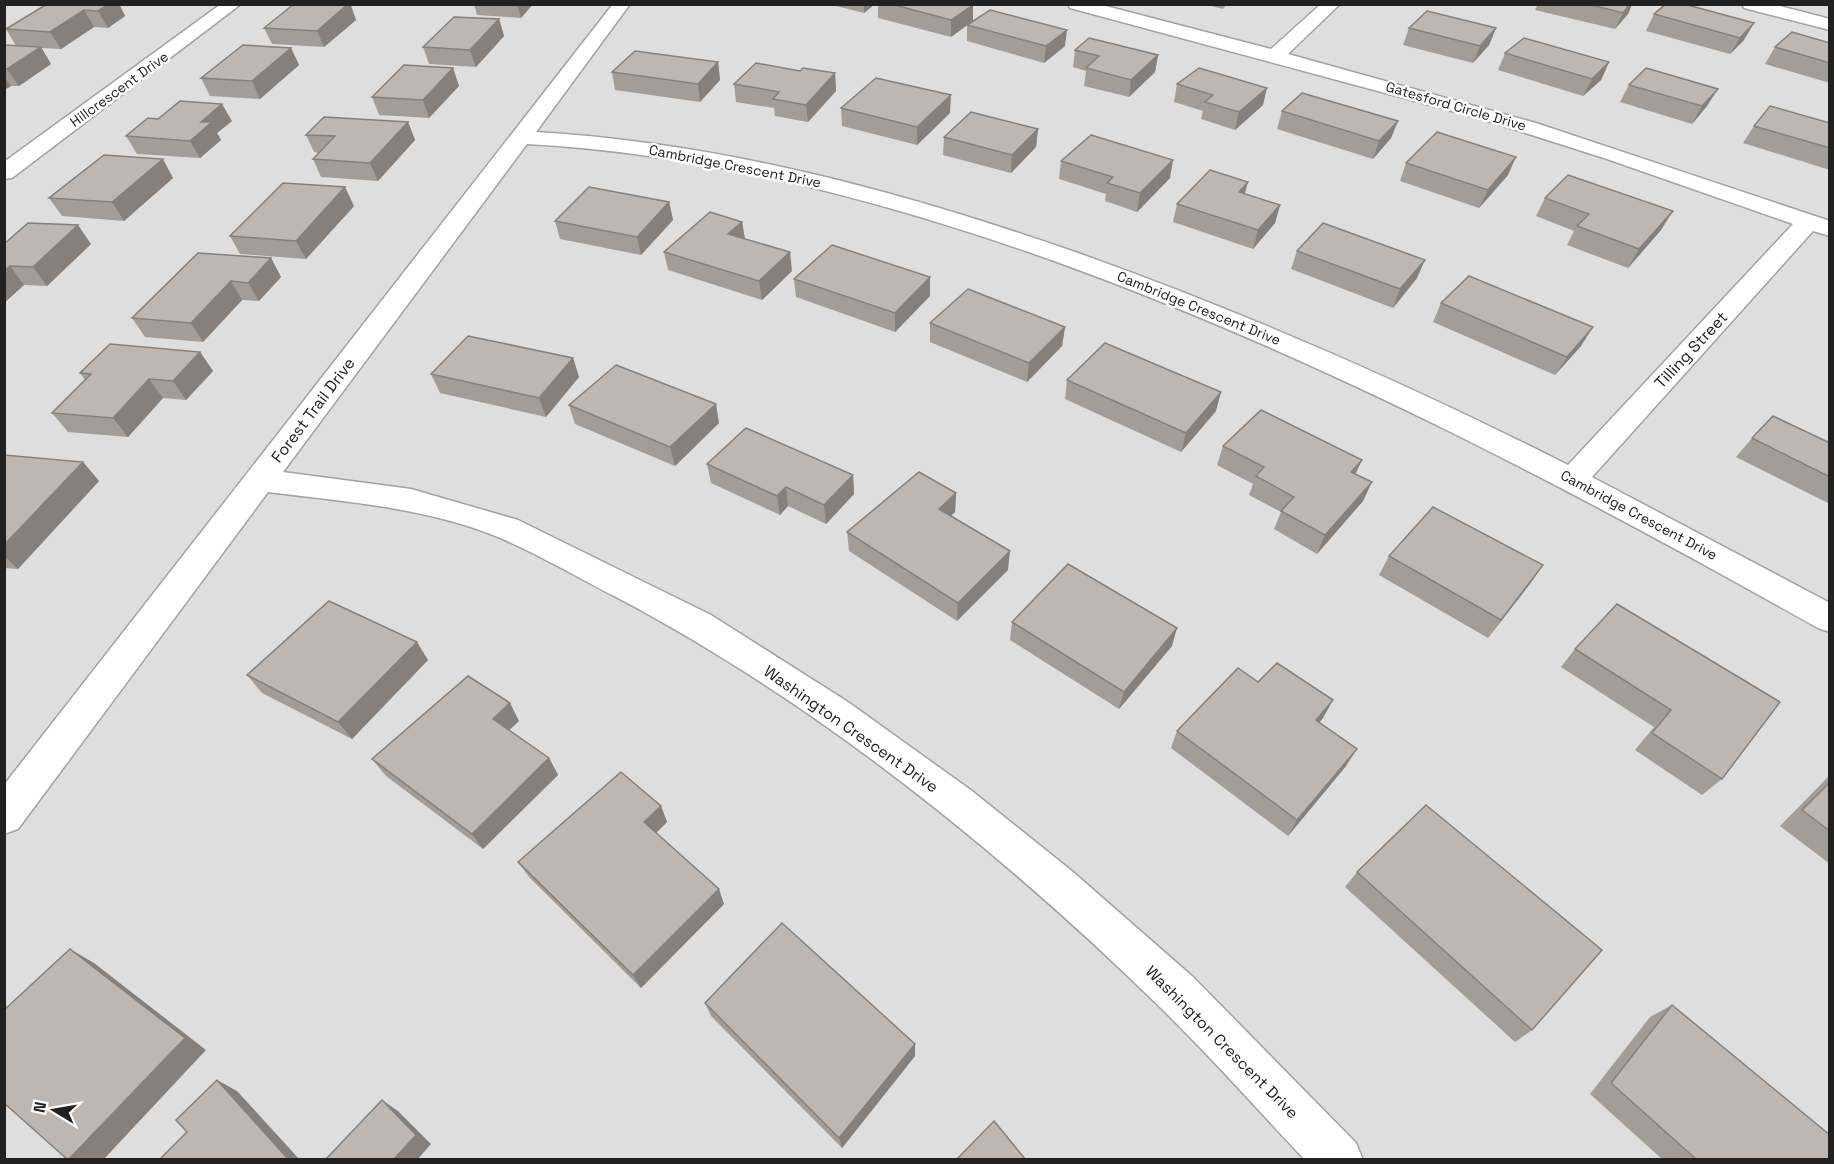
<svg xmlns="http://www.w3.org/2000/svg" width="1834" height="1164" font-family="'Space Grotesk',sans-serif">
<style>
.residential{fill:#dfdede}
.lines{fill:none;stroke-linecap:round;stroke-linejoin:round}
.minor-casing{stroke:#a2a2a2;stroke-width:3}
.minor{fill:#fff;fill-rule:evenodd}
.wall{fill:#a39d98}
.shaded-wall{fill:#85807c}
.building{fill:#beb7b1;stroke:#85807c;stroke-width:1.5}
.labels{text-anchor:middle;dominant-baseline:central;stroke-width:5;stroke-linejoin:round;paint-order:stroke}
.far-street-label{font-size:14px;fill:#212121;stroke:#fff}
.street-label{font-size:16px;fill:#212121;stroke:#fff}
</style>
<rect width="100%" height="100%" fill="#f0eee8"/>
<!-- residential -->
<rect class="residential" x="5" y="5" width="1824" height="1154"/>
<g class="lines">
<defs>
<g id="minor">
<polygon points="221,4 241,4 12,178 4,179 4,162"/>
<path d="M 613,4 L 630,4 L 536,132 C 722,143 900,191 1075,252 C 1244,312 1408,384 1568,465 L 1793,224 L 1607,159 L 1478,118 L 1070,8 L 1068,4 L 1098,4 L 1271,49 L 1321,4 L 1340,4 L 1288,54 L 1536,123 L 1830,221 L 1830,236 L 1813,231 L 1592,477 L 1830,603 L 1830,632 L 1818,628 C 1572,490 1323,358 1057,262 C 885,201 710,154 527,144 L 283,472 L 411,489 L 518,520 L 711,615 L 848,702 L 972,791 L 1073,872 L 1193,977 L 1356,1143 L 1363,1160 L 1305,1160 C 1257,1109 1211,1057 1161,1008 C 999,850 817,703 616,597 C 577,577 538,554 498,537 C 425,507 345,502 268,492 L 18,829 L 4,834 L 4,785 Z"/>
<polygon points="1742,4 1772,4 1830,19 1830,30 1744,8"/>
</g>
</defs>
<!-- minor casing -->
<use href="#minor" class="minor-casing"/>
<!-- minor -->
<use href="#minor" class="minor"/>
</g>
<!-- wall -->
<g class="wall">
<polygon points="47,4 119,4 125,16 108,28 94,27 61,49 41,48 51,64 19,86 11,86 4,90 4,45 16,46 6,29"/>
<polygon points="294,4 364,4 363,6 351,5 356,20 324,47 272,44 264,28"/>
<polygon points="474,4 533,4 521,18 477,15"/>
<polygon points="828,4 875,4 864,13"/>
<polygon points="878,4 972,4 973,21 1065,46 1044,63 967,41 967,25 951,37 878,18"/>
<polygon points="1204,4 1227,4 1223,9"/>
<polygon points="1538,4 1632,4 1628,14 1615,29 1535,10"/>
<polygon points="1666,4 1744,40 1730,54 1646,31 1654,14"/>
<polygon points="499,19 504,36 476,67 429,64 423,47"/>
<polygon points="1409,28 1496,28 1489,45 1473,63 1403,45"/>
<polygon points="1830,43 1830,83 1765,64 1775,47"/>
<polygon points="291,48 299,65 260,99 210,96 201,78"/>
<polygon points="1075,50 1158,55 1155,72 1129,97 1084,86 1086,71 1073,67"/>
<polygon points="1505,53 1609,62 1601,80 1583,96 1498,70"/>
<polygon points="718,62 720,80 700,102 615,90 612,72"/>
<polygon points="453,68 459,86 429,118 379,115 372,97"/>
<polygon points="800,71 835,73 836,91 808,122 775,116 774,108 736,102 734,84"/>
<polygon points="1177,84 1263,105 1235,130 1201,119 1203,111 1174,102"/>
<polygon points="1629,85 1707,106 1692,124 1620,102"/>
<polygon points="841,108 950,113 917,145 842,126"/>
<polygon points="1282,111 1398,121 1391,138 1373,159 1277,129"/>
<polygon points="158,119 232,121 217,133 221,140 200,158 137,154 126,136"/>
<polygon points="408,122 415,140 378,181 321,177 313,159 319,153 314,152 306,135"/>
<polygon points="1830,123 1830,170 1743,143 1754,126"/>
<polygon points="1038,129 1036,147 1011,173 943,155 944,137"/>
<polygon points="1061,161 1170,178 1137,212 1105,201 1106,194 1059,179"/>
<polygon points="1406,163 1508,175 1479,208 1400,181"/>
<polygon points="173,178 124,221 62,216 49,198"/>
<polygon points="1245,194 1280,205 1275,223 1253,249 1173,222 1177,204"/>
<polygon points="1545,198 1661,230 1628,268 1567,245 1574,231 1536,216"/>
<polygon points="669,202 673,220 641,255 560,239 555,221"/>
<polygon points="354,206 306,259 240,254 230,236"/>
<polygon points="742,222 745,239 792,271 762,300 668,270 664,252"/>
<polygon points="4,244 91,244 47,286 24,285 4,303"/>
<polygon points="1297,251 1417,278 1393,308 1291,269"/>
<polygon points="271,258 281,277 259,301 242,300 203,342 145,337 132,318"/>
<polygon points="794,279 930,296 895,332 796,297"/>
<polygon points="1441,303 1581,346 1555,375 1433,322"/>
<polygon points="930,323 1065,327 1062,346 1027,382 930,342"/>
<polygon points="200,352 213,371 186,400 163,398 128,437 68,432 52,413 85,380 80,373"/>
<polygon points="573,358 579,377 546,417 440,393 431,374"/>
<polygon points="1067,380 1216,411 1181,452 1065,399"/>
<polygon points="569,405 719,423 675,466 575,424"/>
<polygon points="1752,438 1830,443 1830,504 1736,457"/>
<polygon points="1223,446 1362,460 1355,474 1363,501 1317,554 1274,529 1281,512 1249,495 1253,484 1217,465"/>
<polygon points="4,455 83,462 99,481 18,569 4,568"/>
<polygon points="707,464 853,475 854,494 826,524 788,506 780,515 711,483"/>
<polygon points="956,493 955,512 951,516 1008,570 957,621 849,551 847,532"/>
<polygon points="1389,556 1543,565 1488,638 1379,575"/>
<polygon points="1617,604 1722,779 1702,795 1635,750 1654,727 1561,667 1575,649"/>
<polygon points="1012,622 1172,646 1119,709 1010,640"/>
<polygon points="428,660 352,739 262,693 247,675"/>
<polygon points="1258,682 1323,718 1319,723 1346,766 1288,836 1171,748 1177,731"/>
<polygon points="519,721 509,730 549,758 558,775 483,849 386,776 372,759"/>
<polygon points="1830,775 1830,864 1780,826"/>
<polygon points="661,806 667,822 656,833 724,904 641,988 529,877 518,862"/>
<polygon points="1357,872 1532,1030 1515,1042 1345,887"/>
<polygon points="705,1003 915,1056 842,1148 711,1016"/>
<polygon points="1672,1005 1830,1160 1663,1160 1590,1094 1650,1017"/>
</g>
<!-- shaded-wall -->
<g class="shaded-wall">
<polygon points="109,4 119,4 125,16 108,28 98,11"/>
<polygon points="348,4 350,4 356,20 324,47 317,31"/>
<polygon points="517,4 533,4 521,18"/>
<polygon points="864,4 875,4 864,13"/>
<polygon points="1630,4 1632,4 1628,14 1615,29 1623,13"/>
<polygon points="973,5 973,21 951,37 951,20"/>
<polygon points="84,10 94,27 61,49 50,32"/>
<polygon points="499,19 504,36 476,67 470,50"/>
<polygon points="1754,23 1744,40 1730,54 1740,38"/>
<polygon points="1496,28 1489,45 1473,63 1480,46"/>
<polygon points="1067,30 1065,46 1044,63 1046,46"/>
<polygon points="41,47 51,64 19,86 7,69"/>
<polygon points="291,48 299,65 260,99 252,81"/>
<polygon points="1158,55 1155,72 1129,97 1131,80"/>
<polygon points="718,62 720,80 700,102 698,84"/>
<polygon points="1609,62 1601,80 1583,96 1592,79"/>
<polygon points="453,68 459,86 429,118 423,100"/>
<polygon points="835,73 836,91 808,122 806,105"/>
<polygon points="4,76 11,86 4,90"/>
<polygon points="1267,88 1263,105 1235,130 1239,112"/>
<polygon points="1718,89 1707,106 1692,124 1702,106"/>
<polygon points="951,95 950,113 917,145 917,127"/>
<polygon points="222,104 232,121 217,133 221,140 200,158 190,141 201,122"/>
<polygon points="1398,121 1391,138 1373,159 1379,141"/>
<polygon points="408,122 415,140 378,181 370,163"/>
<polygon points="1038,129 1036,147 1011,173 1012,155"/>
<polygon points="1516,157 1508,175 1479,208 1488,190"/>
<polygon points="163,159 173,178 124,221 112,202"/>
<polygon points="1173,160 1170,178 1137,212 1140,193"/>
<polygon points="1248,182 1243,200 1239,192"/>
<polygon points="345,187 354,206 306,259 296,241"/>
<polygon points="669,202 673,220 641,255 637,237"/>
<polygon points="1280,205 1275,223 1253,249 1258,230"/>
<polygon points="1673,211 1661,230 1628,268 1639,249"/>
<polygon points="742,222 745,240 728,234"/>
<polygon points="78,225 91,244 47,286 33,267"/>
<polygon points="790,252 792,271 762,300 759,281"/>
<polygon points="271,258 281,277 259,301 248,283"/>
<polygon points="1425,260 1417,278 1393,308 1400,289"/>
<polygon points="10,266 24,285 4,303 4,271"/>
<polygon points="930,277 930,296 895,332 895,313"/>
<polygon points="231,281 242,300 203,342 191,323"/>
<polygon points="1065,327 1062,346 1027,382 1029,363"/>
<polygon points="1593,327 1581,346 1555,375 1567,357"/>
<polygon points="200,352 213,371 186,400 173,381"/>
<polygon points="573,358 579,377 546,417 539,398"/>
<polygon points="149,379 163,398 128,437 113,418"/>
<polygon points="1221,392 1216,411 1181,452 1186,433"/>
<polygon points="716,404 719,423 675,466 670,447"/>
<polygon points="1362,460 1353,479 1351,472"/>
<polygon points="83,462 99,481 18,569 4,556 4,545"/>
<polygon points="853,475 854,494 826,524 824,505"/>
<polygon points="1372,482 1363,501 1317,554 1325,535"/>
<polygon points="786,487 788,506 780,515 777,496"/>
<polygon points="956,493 955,512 938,528 939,509"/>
<polygon points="1010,551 1008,570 957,621 958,603"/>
<polygon points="1543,565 1530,584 1488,638 1501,620"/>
<polygon points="1177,628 1172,646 1119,709 1124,692"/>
<polygon points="417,642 428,660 352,739 338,722"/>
<polygon points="1333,700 1323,718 1306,738 1316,720"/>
<polygon points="510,703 519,721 503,736 493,719"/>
<polygon points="1357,749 1346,766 1288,836 1297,820"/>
<polygon points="549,758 558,775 483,849 472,834"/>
<polygon points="661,806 667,822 651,838 644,822"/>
<polygon points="719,889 724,904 641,988 633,975"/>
<polygon points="70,949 94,963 206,1050 103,1160 68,1160"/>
<polygon points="915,1044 915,1056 842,1148 839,1138"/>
<polygon points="217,1080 237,1091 300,1160 289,1160"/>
<polygon points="382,1100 398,1111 431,1144 417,1160 393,1160"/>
</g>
<!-- building -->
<g class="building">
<polygon points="47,4 109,4 98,11 84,10 50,32 6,29"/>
<polygon points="294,4 348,4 317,31 264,28"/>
<polygon points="891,4 972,4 973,5 951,20"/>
<polygon points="1588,4 1630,4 1623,13"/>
<polygon points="1666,4 1684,4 1754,23 1740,38 1654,14"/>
<polygon points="990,10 1067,30 1046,46 967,25"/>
<polygon points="1427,11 1496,28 1480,46 1409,28"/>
<polygon points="454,17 499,19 470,50 423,47"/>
<polygon points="1792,32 1830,43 1830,63 1775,47"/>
<polygon points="1089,38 1158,55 1131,80 1086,68 1099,56 1075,50"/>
<polygon points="1524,38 1609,62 1592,79 1505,53"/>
<polygon points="4,45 41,47 7,69 4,69"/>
<polygon points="243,45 291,48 252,81 201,78"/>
<polygon points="635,51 718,62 698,84 612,72"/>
<polygon points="756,63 800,71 803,68 835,73 806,105 773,99 779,92 734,84"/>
<polygon points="404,65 453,68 423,100 372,97"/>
<polygon points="1199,68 1267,88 1239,112 1205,102 1213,95 1177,84"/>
<polygon points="1646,68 1718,89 1702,106 1629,85"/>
<polygon points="876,78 951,95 917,127 841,108"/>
<polygon points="1302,93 1398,121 1379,141 1282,111"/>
<polygon points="180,101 222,104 201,122 212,122 190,141 126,136 148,118 158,119"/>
<polygon points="1770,106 1830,123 1830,148 1754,126"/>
<polygon points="971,112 1038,129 1012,155 944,137"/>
<polygon points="324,117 408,122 370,163 313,159 335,136 306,135"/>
<polygon points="1437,132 1516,157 1488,190 1406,163"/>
<polygon points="1091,135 1173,160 1140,193 1107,183 1113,177 1061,161"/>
<polygon points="104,155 163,159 112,202 49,198"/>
<polygon points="1210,170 1248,182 1239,192 1280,205 1258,230 1177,204"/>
<polygon points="1568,175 1673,211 1639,249 1577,226 1589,214 1545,198"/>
<polygon points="283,183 345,187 296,241 230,236"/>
<polygon points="589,187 669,202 637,237 555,221"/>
<polygon points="710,212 742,222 728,234 790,252 759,281 664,252"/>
<polygon points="28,223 78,225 33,267 10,266 4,271 4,244"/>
<polygon points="1323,223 1425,260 1400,289 1297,251"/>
<polygon points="832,245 930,277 895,313 794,279"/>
<polygon points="198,253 271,258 248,283 231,281 191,323 132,318"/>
<polygon points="1469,276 1593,327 1567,357 1441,303"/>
<polygon points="968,289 1065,327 1029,363 930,323"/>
<polygon points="468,336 573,358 539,398 431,374"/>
<polygon points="1105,343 1221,392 1186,433 1067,380"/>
<polygon points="110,344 200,352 173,381 149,379 113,418 52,413 91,374 80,373"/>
<polygon points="616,365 716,404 670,447 569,405"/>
<polygon points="1261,410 1362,460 1351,472 1372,482 1325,535 1281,511 1294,497 1256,476 1264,467 1223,446"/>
<polygon points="1773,416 1830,443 1830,477 1752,438"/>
<polygon points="746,428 853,475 824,505 786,487 777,496 707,464"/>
<polygon points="4,455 83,462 4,545"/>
<polygon points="919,472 956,493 939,509 1010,551 958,603 847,532"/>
<polygon points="1433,507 1543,565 1501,620 1389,556"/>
<polygon points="1068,564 1177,628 1124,692 1012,622"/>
<polygon points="329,601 417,642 338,722 247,675"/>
<polygon points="1617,604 1780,702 1722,779 1652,733 1671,710 1575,649"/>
<polygon points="1277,663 1333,700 1316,720 1357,749 1297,820 1177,731 1238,668 1258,682"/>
<polygon points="468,676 510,703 493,719 549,758 472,834 372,759"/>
<polygon points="621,772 661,806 644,822 719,889 633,975 518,862"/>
<polygon points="1830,782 1830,831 1802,810"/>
<polygon points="1426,805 1602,950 1532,1030 1357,872"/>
<polygon points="782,923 915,1044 839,1138 705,1003"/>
<polygon points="70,949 185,1038 68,1160 4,1103 4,1010"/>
<polygon points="1672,1005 1830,1135 1830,1160 1697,1160 1611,1083"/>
<polygon points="217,1080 289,1160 159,1160 187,1132 176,1120"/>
<polygon points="382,1100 416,1135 393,1160 325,1160"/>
<polygon points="994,1121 1026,1160 956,1160"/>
</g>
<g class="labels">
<!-- far-street labels -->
<g class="far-street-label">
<text transform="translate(119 89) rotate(-36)">Hillcrescent Drive</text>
<text transform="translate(1456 106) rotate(16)">Gatesford Circle Drive</text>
<text transform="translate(735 166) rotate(11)">Cambridge Crescent Drive</text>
<text transform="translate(1199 308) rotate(22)">Cambridge Crescent Drive</text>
<text transform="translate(1639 515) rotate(28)">Cambridge Crescent Drive</text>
</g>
<!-- street labels -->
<g class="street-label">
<text transform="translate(1691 350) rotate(-47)">Tilling Street</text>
<text transform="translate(313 410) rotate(-53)">Forest Trail Drive</text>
<text transform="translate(851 729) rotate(35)">Washington Crescent Drive</text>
<text transform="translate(1222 1042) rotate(45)">Washington Crescent Drive</text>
</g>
</g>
<!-- border -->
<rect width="1834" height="1164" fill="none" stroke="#212121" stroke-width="12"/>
<!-- north arrow -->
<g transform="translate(54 1110) rotate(281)" stroke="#ffffff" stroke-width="4.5" paint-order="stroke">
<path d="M0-4.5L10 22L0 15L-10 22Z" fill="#212121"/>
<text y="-9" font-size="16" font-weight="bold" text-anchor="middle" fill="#212121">N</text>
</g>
</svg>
